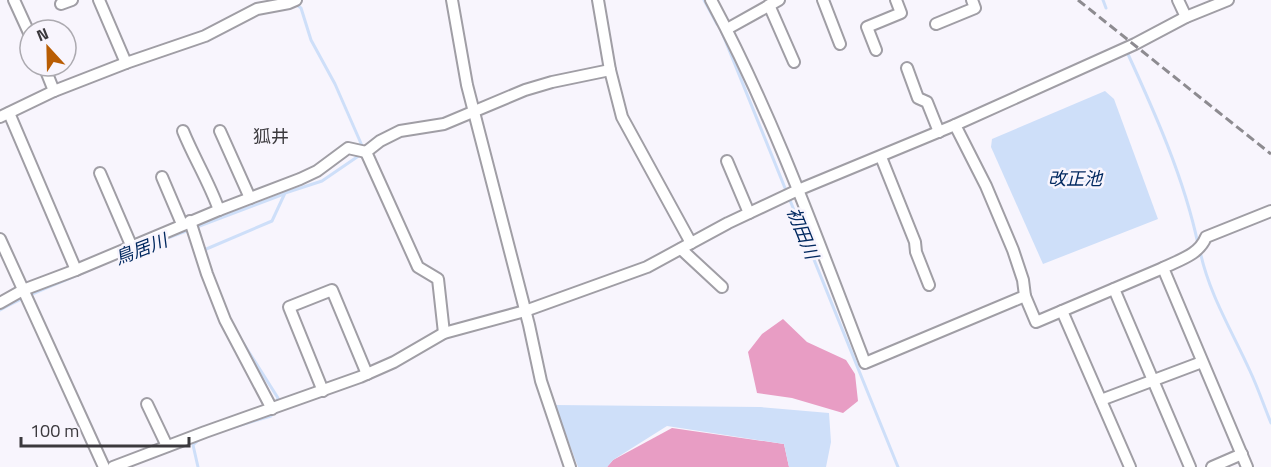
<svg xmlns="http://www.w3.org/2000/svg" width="1271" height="467" font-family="'Titillium Web','Noto Sans JP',sans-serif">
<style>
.forest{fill:#e89dc4}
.water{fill:#cedff9}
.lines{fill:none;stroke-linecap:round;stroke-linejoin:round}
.stream{stroke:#cedff9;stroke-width:3}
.street-casing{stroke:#a09ea5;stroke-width:14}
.street{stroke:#fff;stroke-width:10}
.rail{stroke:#8d8b90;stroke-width:3;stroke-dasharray:9 4.5;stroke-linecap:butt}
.labels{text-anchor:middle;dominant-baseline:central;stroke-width:5;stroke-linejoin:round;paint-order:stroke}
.neighbourhood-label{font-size:18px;fill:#3b393d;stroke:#f8f5fd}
.water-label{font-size:18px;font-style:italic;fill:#022960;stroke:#f8f5fd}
</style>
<rect width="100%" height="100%" fill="#f8f5fd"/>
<!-- forest -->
<g class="forest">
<polygon points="783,319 807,342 846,360 855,374 858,401 843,413 792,398 757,393 748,352 762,334"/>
<polygon points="672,428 784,444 789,467 607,467 613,460"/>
</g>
<!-- water -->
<g class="water">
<polygon points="1105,91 1114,99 1158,219 1043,264 991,147 992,139"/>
<polygon points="555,405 760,407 829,413 831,442 826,467 789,467 784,444 667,426 613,460 607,467 578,467"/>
</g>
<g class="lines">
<!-- stream -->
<g class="stream">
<polyline points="704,0 717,24"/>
<polyline points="1103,0 1106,8"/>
<polyline points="294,3 301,8 311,40 335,84 363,148"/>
<polyline points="721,30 898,467"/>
<path d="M 1127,52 C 1155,113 1184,178 1198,244"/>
<polyline points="136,250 284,194"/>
<path d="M 1200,251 C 1209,294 1232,331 1250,371 C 1258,388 1264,406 1271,423"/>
<polyline points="205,252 204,250 272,221 285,193 322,181 360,155"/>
<path d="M 0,310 C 31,292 66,281 99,266"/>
<polyline points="240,338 278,398 275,405"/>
<polyline points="234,427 271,416 273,411"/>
<polyline points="198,467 193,445 202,437"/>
</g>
<defs>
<g id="street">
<polyline points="14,0 30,35"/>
<polyline points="99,0 126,63"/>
<polyline points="452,0 467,85 529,325 541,381 570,467"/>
<polyline points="598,0 610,70 622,117 691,243"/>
<path d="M 711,0 C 773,115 818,241 865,363 L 1025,296"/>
<polyline points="823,0 840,44"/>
<polyline points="1178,0 1186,17"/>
<polyline points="61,4 72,0"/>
<polyline points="769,5 794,62"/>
<polyline points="936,24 975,8 972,0"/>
<polyline points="727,29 779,0"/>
<polyline points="876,50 867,27 901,13 896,0"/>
<polyline points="44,66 54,91"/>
<polyline points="907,68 918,98 927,102 939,132"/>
<polyline points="9,113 76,270"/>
<polyline points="0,117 54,91 126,63 205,36 257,9 289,3 296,0"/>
<polyline points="955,125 986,186 1013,250 1023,280 1025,296 1036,322 1163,268 1247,467"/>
<path d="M 183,131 C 194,158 209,182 219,210"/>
<polyline points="220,131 250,198"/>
<polyline points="881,157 915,242 916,252 929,285"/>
<polyline points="727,161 749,213"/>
<polyline points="100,173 131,245"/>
<polyline points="162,177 182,224"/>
<polyline points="190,221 207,274 225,320 272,409"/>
<polyline points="0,239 104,467"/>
<polyline points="681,249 722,287"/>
<path d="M 1163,268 C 1179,260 1199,255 1206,237 L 1271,211"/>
<polyline points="1114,289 1190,467"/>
<polyline points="0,303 23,290 76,270 219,210 300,179 317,171 348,148 366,152"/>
<polyline points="1062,311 1130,467"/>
<polyline points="444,333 438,279 418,267 366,152 380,141 400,131 444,124 525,90 552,82 610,70"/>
<polyline points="323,391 289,307 332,290 367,374"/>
<polyline points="1101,400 1202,362"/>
<polyline points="147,404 167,446"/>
<polyline points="113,467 205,432 360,377 394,362 444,333 525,311 647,267 728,223 798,190 955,125 1135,44 1186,17 1228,0"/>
<polyline points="1212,467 1242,454"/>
</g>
</defs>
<!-- street casing -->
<use href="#street" class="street-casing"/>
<!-- street -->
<use href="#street" class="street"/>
<!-- rail -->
<polyline class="rail" points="1078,0 1271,154"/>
</g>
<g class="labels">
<!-- neighbourhood labels -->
<g class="neighbourhood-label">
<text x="271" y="136">狐井</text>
</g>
<!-- water labels -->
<g class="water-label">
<text x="1075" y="178">改正池</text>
<text transform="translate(803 233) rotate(68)">初田川</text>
<text transform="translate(141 249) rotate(-21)">鳥居川</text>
</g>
</g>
<!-- north arrow -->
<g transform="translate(48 48) rotate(338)"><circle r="28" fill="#f8f5fd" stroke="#acaab0" stroke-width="1.5"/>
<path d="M0-4.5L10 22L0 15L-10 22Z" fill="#b95d03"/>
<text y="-9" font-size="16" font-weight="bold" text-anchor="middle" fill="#3b393d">N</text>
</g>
<!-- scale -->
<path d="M21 437v9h168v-9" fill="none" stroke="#3b393d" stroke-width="3"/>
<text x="30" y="437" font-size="18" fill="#3b393d" stroke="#f8f5fd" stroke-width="4.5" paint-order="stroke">100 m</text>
</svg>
